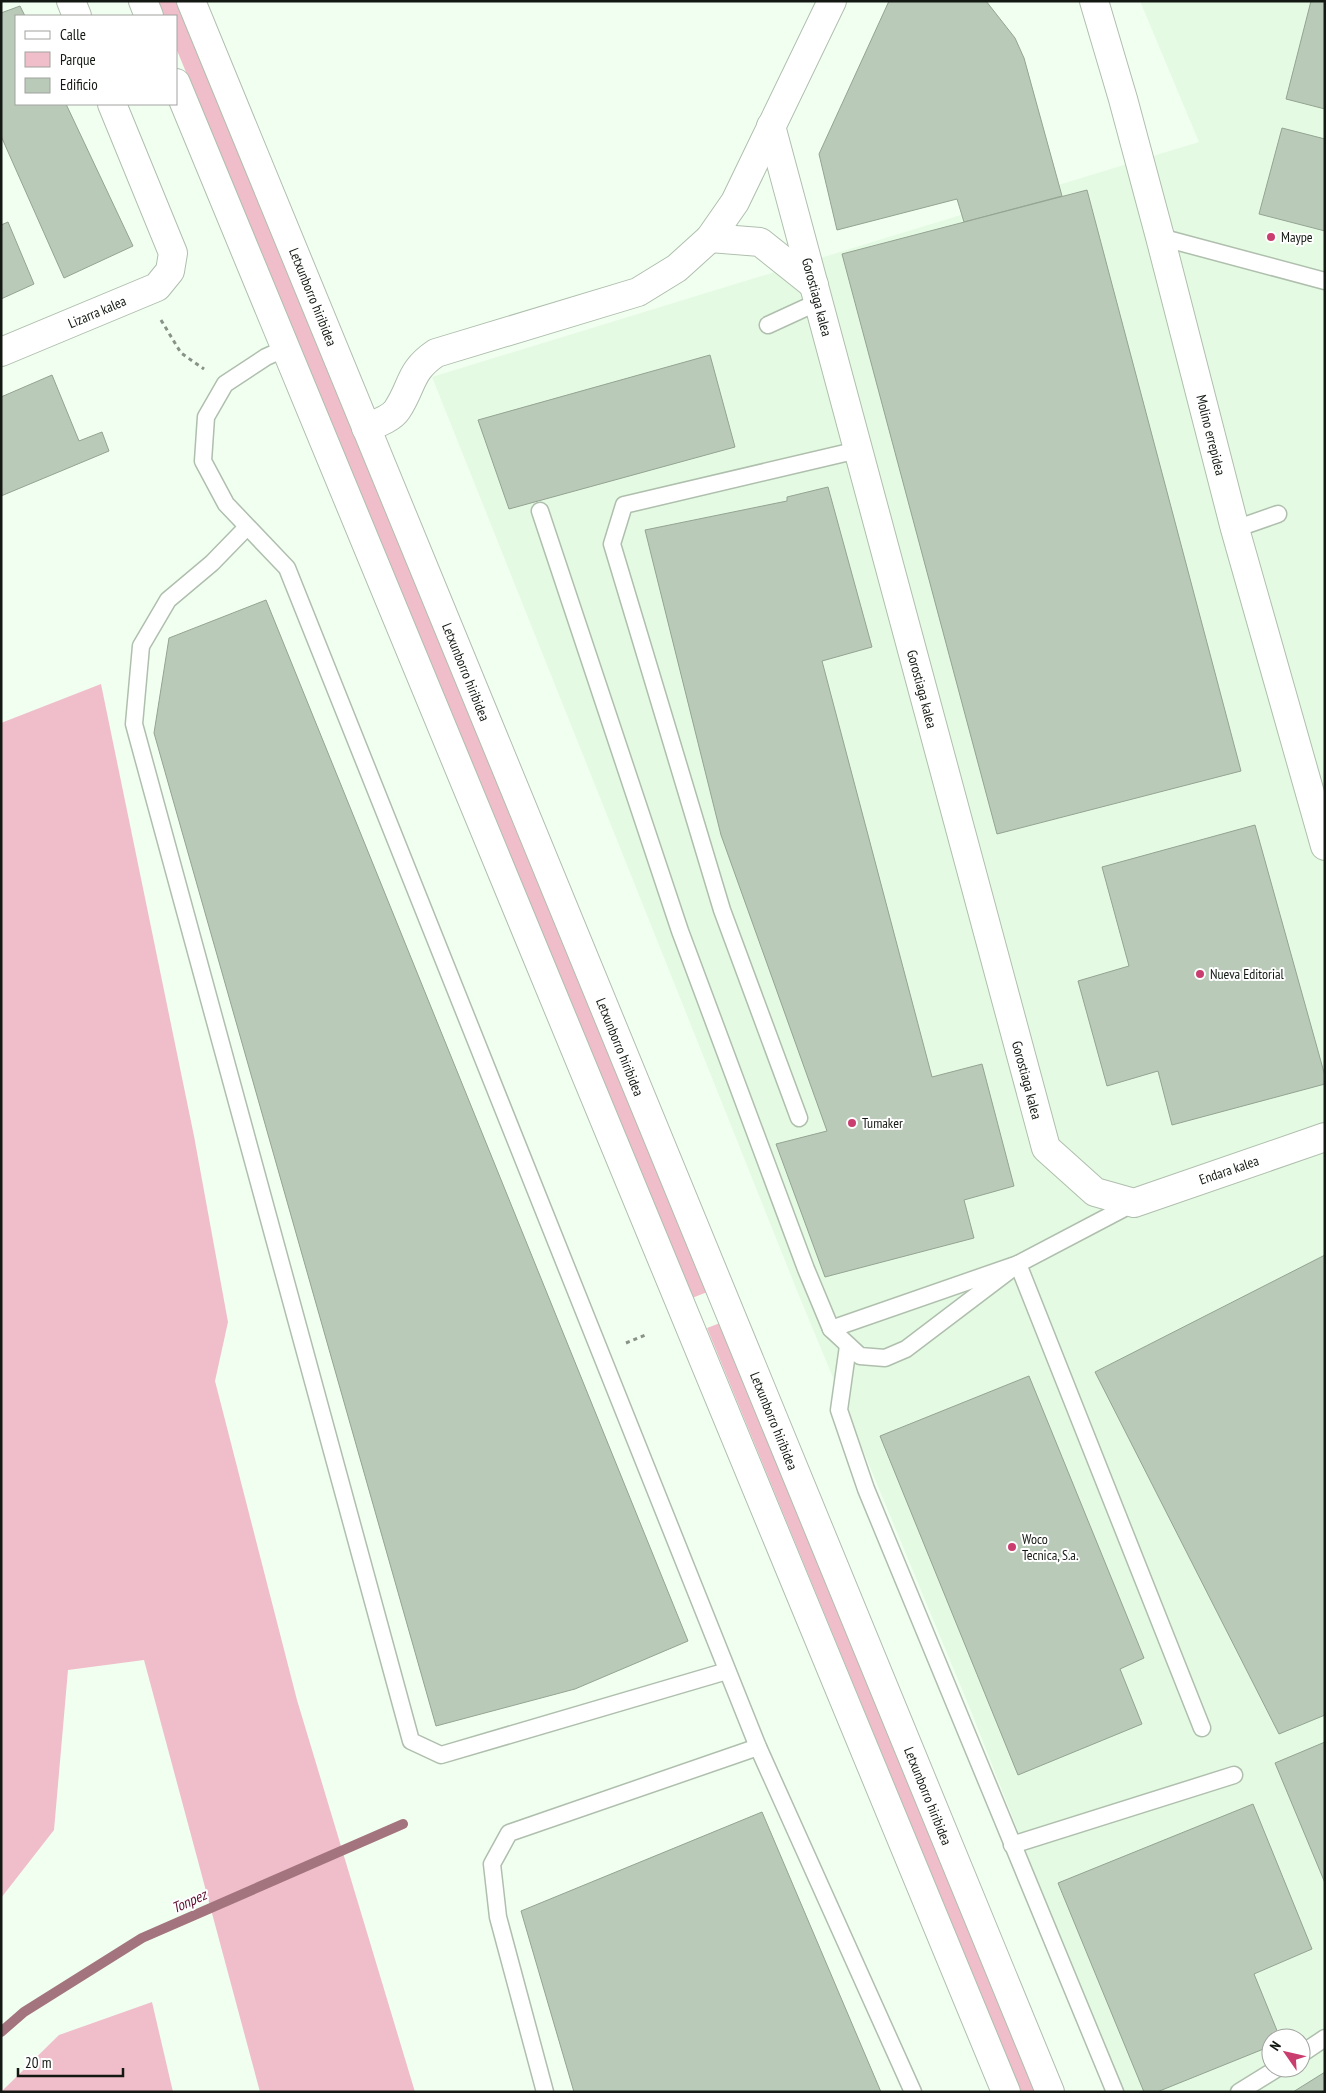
<svg xmlns="http://www.w3.org/2000/svg" width="1326" height="2093" font-family="'PT Sans Narrow',sans-serif">
<style>
.built{fill:#e4fae2;fill-rule:evenodd}
.green{fill:#f0beca}
.lines{fill:none;stroke-linecap:round;stroke-linejoin:round}
.stream{stroke:#a3747e;stroke-width:10}
.building{fill:#bacab8;stroke:#94a492}
.service-casing{stroke:#afbfad;stroke-width:19}
.minor-casing{stroke:#afbfad;stroke-width:30}
.tertiary-casing{stroke:#afbfad;stroke-width:30}
.secondary-casing{stroke:#afbfad;stroke-width:30}
.path{stroke:#889287;stroke-width:3;stroke-dasharray:4 4;stroke-linecap:butt}
.service{stroke:#fff;stroke-width:16}
.minor{stroke:#fff;stroke-width:28}
.tertiary{stroke:#fff;stroke-width:28}
.secondary{stroke:#fff;stroke-width:28}
.poi-dot{fill:#c93d6f;stroke:#fff;stroke-width:2}
.labels{text-anchor:middle;dominant-baseline:central;stroke-width:4;stroke-linejoin:round;paint-order:stroke}
.poi-label{font-size:14px;fill:#131912;stroke:#fff;text-anchor:start}
.street-label{font-size:14px;fill:#131912;stroke:#fff}
.water-label{font-size:15px;font-style:italic;fill:#600e2f;stroke:#fff}
</style>
<rect width="100%" height="100%" fill="#f1fff0"/>
<!-- built -->
<path class="built" d="M 1140,1 L 1325,1 L 1325,2092 L 1120,2092 L 971,1711 L 798,1293 L 432,377 L 1199,142 ZM 1271,2038 L 1301,2038 L 1301,2068 L 1271,2068 Z"/>
<!-- green -->
<g class="green">
<polygon points="157,1 177,1 710,1291 692,1298 176,48 176,16 163,16"/>
<polygon points="101,684 194,1136 228,1322 215,1381 297,1700 415,2092 260,2092 144,1660 68,1670 54,1830 1,1898 1,723"/>
<polygon points="720,1323 1036,2092 1021,2092 707,1328"/>
<polygon points="152,2002 173,2092 1,2092 59,2035"/>
</g>
<g class="lines">
<!-- stream -->
<polyline class="stream" points="1,2032 24,2012 142,1938 403,1824"/>
</g>
<!-- building -->
<g class="building">
<polygon points="889,1 986,1 1015,38 1024,58 1062,196 964,222 957,199 837,230 819,154"/>
<polygon points="1311,1 1325,1 1325,109 1286,99"/>
<polygon points="20,6 25,16 16,16 16,104 66,104 133,246 64,278 1,136 1,13"/>
<polygon points="1282,128 1325,139 1325,231 1259,214"/>
<polygon points="1087,190 1241,771 997,834 842,254"/>
<polygon points="8,222 34,284 1,299 1,225"/>
<polygon points="710,355 735,447 509,509 478,420"/>
<polygon points="52,375 79,441 102,432 109,451 1,496 1,397"/>
<polygon points="828,487 872,647 822,661 932,1077 982,1064 1014,1186 964,1200 974,1238 825,1277 776,1144 827,1131 721,835 645,530 787,501 787,497"/>
<polygon points="266,600 688,1641 575,1689 436,1726 154,733 169,638"/>
<polygon points="1255,825 1325,1076 1325,1084 1172,1125 1158,1071 1107,1086 1078,981 1129,966 1102,867"/>
<polygon points="1325,1255 1325,1715 1279,1734 1095,1372"/>
<polygon points="1029,1376 1144,1658 1120,1669 1142,1724 1018,1775 880,1436"/>
<polygon points="1325,1742 1325,1883 1275,1763"/>
<polygon points="1253,1804 1312,1949 1254,1974 1280,2038 1271,2038 1271,2046 1157,2092 1144,2092 1058,1883"/>
<polygon points="762,1812 881,2092 574,2092 521,1911"/>
<polygon points="1325,2072 1325,2092 1293,2092"/>
</g>
<g class="lines">
<defs>
<g id="service">
<polyline points="1160,237 1325,281"/>
<polyline points="768,325 818,302"/>
<polyline points="286,348 266,357 225,384 206,417 203,461 226,504 287,568 758,1747 913,2092"/>
<polyline points="540,511 680,931 806,1269 831,1329 860,1356 885,1358 906,1349 1018,1264"/>
<polyline points="247,527 212,563 168,600 141,646 134,724 411,1741 441,1755 727,1671"/>
<polyline points="1235,529 1278,514"/>
<polyline points="799,1118 722,910 612,544 624,505 858,450"/>
<polyline points="1018,1264 1202,1728"/>
<polyline points="831,1329 1018,1264 1134,1203"/>
<polyline points="848,1346 839,1410 866,1489 1115,2092"/>
<polyline points="1012,1845 1234,1775"/>
<polyline points="1301,2054 1325,2038"/>
<polyline points="545,2092 498,1917 492,1864 509,1833 758,1747"/>
<polyline points="1239,2092 1278,2068"/>
</g>
<g id="minor">
<polyline points="71,1 77,16"/>
<polyline points="771,126 1046,1148 1095,1192 1134,1203 1325,1137"/>
<polyline points="710,238 760,242 814,285"/>
<polyline points="1,352 157,287 170,271 173,253 112,104"/>
<path d="M 366,428 C 375,424 391,419 397,410 C 413,386 409,371 436,353 L 638,292 L 677,268 L 710,238 L 735,202 L 832,1"/>
</g>
<polyline id="tertiary" points="1094,1 1123,99 1160,237 1235,529 1325,846"/>
<g id="secondary">
<polyline points="143,1 149,16"/>
<polyline points="191,1 1050,2092"/>
<polyline points="176,83 1006,2092"/>
</g>
</defs>
<!-- service casing -->
<use href="#service" class="service-casing"/>
<!-- minor casing -->
<use href="#minor" class="minor-casing"/>
<!-- tertiary casing -->
<use href="#tertiary" class="tertiary-casing"/>
<!-- secondary casing -->
<use href="#secondary" class="secondary-casing"/>
<!-- path -->
<g class="path">
<polyline points="161,320 181,353 204,369"/>
<polyline points="626,1343 648,1334"/>
</g>
<!-- service -->
<use href="#service" class="service"/>
<!-- minor -->
<use href="#minor" class="minor"/>
<!-- tertiary -->
<use href="#tertiary" class="tertiary"/>
<!-- secondary -->
<use href="#secondary" class="secondary"/>
</g>
<!-- markers -->
<g class="poi-dot">
<circle cx="1271" cy="237" r="5"/>
<circle cx="1200" cy="974" r="5"/>
<circle cx="852" cy="1123" r="5"/>
<circle cx="1012" cy="1547" r="5"/>
</g>
<g class="labels">
<!-- poi labels -->
<g class="poi-label">
<text x="1281" y="237">Maype</text>
<text x="1210" y="974">Nueva Editorial</text>
<text x="862" y="1123">Tumaker</text>
<text x="1022" y="1539">Woco<tspan x="1022" dy="16">Tecnica, S.a.</tspan></text>
</g>
<!-- street labels -->
<g class="street-label">
<text transform="translate(313 297) rotate(68)">Letxunborro hiribidea</text>
<text transform="translate(817 297) rotate(75)">Gorostiaga kalea</text>
<text transform="translate(97 312) rotate(-23)">Lizarra kalea</text>
<text transform="translate(1211 435) rotate(76)">Molino errepidea</text>
<text transform="translate(466 672) rotate(68)">Letxunborro hiribidea</text>
<text transform="translate(922 689) rotate(75)">Gorostiaga kalea</text>
<text transform="translate(620 1047) rotate(68)">Letxunborro hiribidea</text>
<text transform="translate(1027 1080) rotate(75)">Gorostiaga kalea</text>
<text transform="translate(1229 1170) rotate(-19)">Endara kalea</text>
<text transform="translate(774 1421) rotate(68)">Letxunborro hiribidea</text>
<text transform="translate(928 1796) rotate(68)">Letxunborro hiribidea</text>
</g>
<!-- water labels -->
<g class="water-label">
<text transform="translate(189 1901) rotate(-24)">Tonpez</text>
</g>
</g>
<!-- border -->
<rect width="1326" height="2093" fill="none" stroke="#131912" stroke-width="5"/>
<!-- legend -->
<rect x="15" y="15" width="162" height="90" fill="#ffffff" stroke="#a1a3a0"/>
<rect x="25" y="31" width="25" height="8" fill="#ffffff" stroke="#a1a3a0"/>
<text x="60" y="40" font-size="15" fill="#131912">Calle</text>
<rect x="25" y="52" width="25" height="15" fill="#f0beca" stroke="#a1a3a0"/>
<text x="60" y="65" font-size="15" fill="#131912">Parque</text>
<rect x="25" y="78" width="25" height="15" fill="#bacab8" stroke="#a1a3a0"/>
<text x="60" y="90" font-size="15" fill="#131912">Edificio</text>
<!-- north arrow -->
<g transform="translate(1286 2053) rotate(304)"><circle r="24" fill="#ffffff" stroke="#a1a3a0"/>
<path d="M0-4L9 19L0 12L-9 19Z" fill="#c93d6f"/>
<text y="-8" font-size="14" font-weight="bold" text-anchor="middle" fill="#131912">N</text>
</g>
<!-- scale -->
<path d="M18 2068v8h105v-8" fill="none" stroke="#131912" stroke-width="2.5"/>
<text x="25" y="2068" font-size="15" fill="#131912" stroke="#ffffff" stroke-width="4" paint-order="stroke">20 m</text>
</svg>
